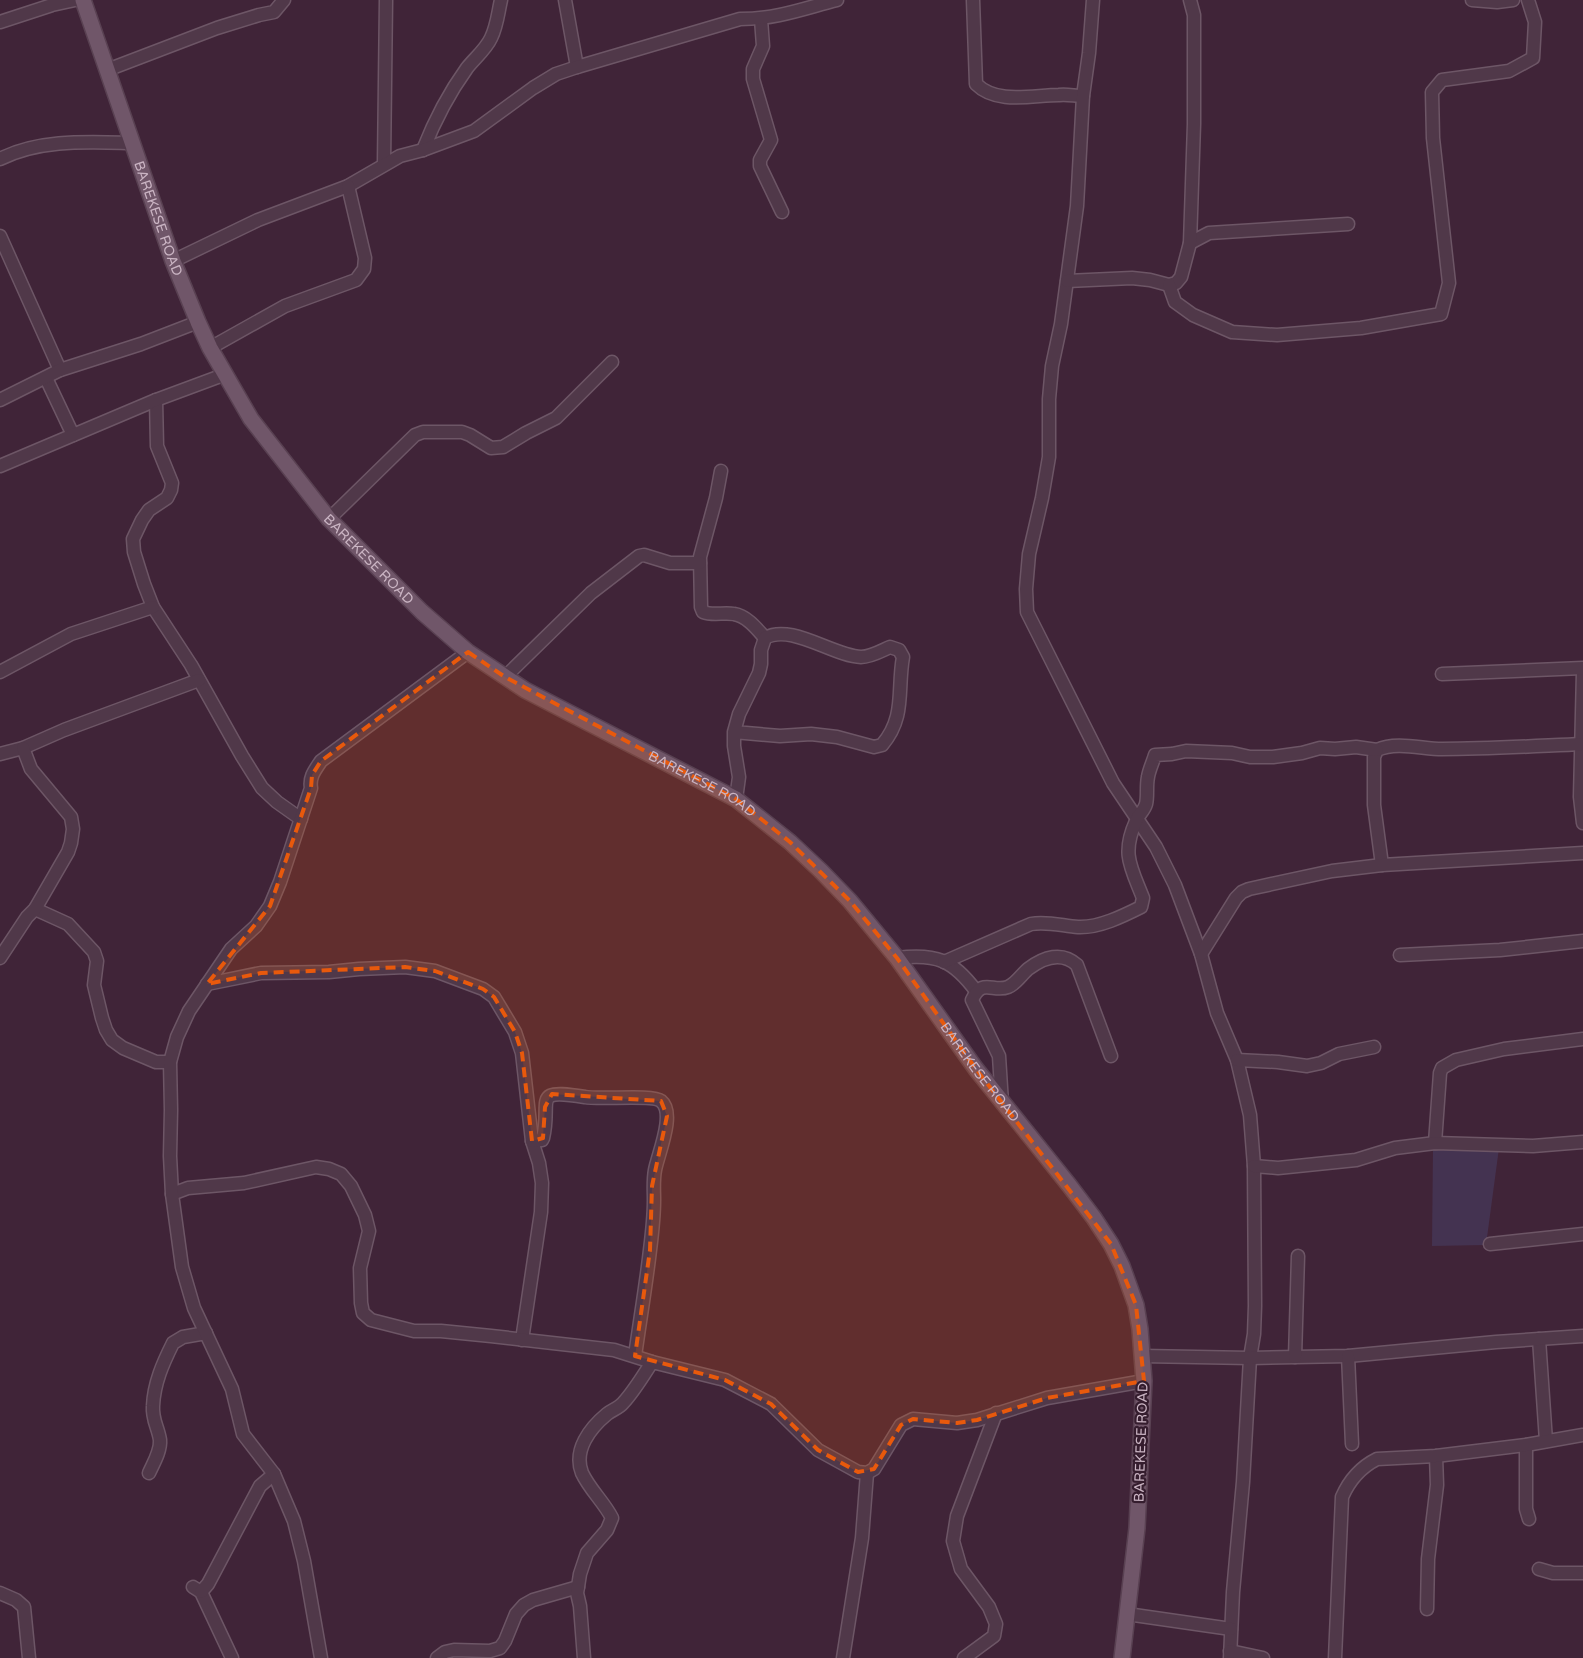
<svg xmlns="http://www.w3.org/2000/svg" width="1583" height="1658" font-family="'Varela Round',sans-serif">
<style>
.pitch{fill:#443351}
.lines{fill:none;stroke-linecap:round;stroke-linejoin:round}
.minor-casing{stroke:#6d5666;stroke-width:15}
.major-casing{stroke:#594152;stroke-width:18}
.minor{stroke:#503849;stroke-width:12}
.major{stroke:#705669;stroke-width:15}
.marked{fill:#e8590c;fill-opacity:0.2;stroke:#e8590c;stroke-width:4;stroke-dasharray:10 6;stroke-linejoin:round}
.labels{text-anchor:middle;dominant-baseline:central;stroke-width:4.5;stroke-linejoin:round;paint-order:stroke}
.street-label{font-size:14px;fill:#cab4c3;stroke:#351d2e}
</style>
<rect width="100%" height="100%" fill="#402438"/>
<!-- pitch -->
<polygon class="pitch" points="1433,1147 1499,1148 1486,1245 1432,1246"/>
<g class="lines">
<defs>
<g id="minor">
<polyline points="565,0 577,67"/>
<path d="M 973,0 L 976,84 C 997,105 1033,95 1059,95 C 1067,94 1075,96 1083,96"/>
<polyline points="1093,0 1089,53 1083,96 1077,206 1061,324 1052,366 1049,399 1049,457 1042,498 1029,554 1026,589 1027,612 1113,783 1156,847 1175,885 1201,954 1217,1013 1237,1060 1250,1115 1254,1166 1255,1306 1254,1334 1250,1358 1243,1482 1233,1592 1230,1658"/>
<polyline points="1472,0 1497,2 1513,0"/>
<polyline points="761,19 763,46 753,69 753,79 771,140 760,160 760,166 782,212"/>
<polyline points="0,22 52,5 75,0"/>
<polyline points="107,70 217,28 259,15 274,12 284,0"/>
<path d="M 423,150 C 434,122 449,93 467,68 C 475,58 486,49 491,38 C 497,26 498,13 501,0"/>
<path d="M 0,159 C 40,139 87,142 131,143"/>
<polyline points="384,164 386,0"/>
<polyline points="0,236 60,370"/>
<polyline points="1190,243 1209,233 1348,224"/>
<path d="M 173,261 L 258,220 L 348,186 L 400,156 L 423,150 L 474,131 L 533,88 L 556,74 L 577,67 L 740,19 C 777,19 802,9 837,0"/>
<polyline points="1067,281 1132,278 1150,280 1169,285 1176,283 1181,277 1190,243 1194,124 1194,15 1190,0"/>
<polyline points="1169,285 1175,302 1193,315 1232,332 1277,335 1361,328 1441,314 1449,283 1433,138 1432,92 1442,80 1509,71 1533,58 1535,22 1528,0"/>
<polyline points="210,348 285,306 356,280 364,269 365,258 348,186"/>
<polyline points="46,378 73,435"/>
<polyline points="0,400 60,370 141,344 198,322"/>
<polyline points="156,400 157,446 172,483 171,490 167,498 149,510 142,520 133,539 134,552 144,584 153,607 191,665 242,756 262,788 277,802 301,819"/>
<polyline points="0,466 156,400 226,374"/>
<path d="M 721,471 L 716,498 L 700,557 L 701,607 L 703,612 C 713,616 724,612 734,614 C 747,616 757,629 765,638"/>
<polyline points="329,519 415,435 423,432 462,432 470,435 491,448 503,447 526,433 556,418 612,362"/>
<polyline points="0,672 71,634 153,607"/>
<polyline points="1583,672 1580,797 1583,823"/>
<polyline points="1442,674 1583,668"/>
<polyline points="505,677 591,593 639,556 644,555 670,563 700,563"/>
<path d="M 734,732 L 780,736 L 811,734 L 837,737 L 874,747 L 882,745 C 906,717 897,690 903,657 L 899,650 L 890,647 C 881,651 871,657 861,657 C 833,656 791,623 765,638 L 761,650 L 761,664 L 759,673 L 739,714 L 734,732 L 734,746 L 739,777 L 736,799"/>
<polyline points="0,754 23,748 64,730 199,680"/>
<path d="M 1382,865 L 1374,805 L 1374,757 L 1377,750 C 1397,741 1422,749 1442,749 C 1489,749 1536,746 1582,744"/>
<polyline points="35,909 68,924 94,952 97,961 94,985 102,1018 106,1030 112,1040 123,1048 156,1062 170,1062"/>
<polyline points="1201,954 1236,898 1242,892 1249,889 1332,871 1382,865 1583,853"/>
<polyline points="1400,955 1500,950 1583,941"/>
<polyline points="0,958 27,917 35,909 68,852 71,843 73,829 71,817 31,769 23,748"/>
<path d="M 897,958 C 936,953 953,960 976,991"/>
<path d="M 944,962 L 1031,924 C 1047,921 1063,926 1078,927 C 1099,928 1123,916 1141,907 L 1143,898 C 1131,867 1121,854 1136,821 C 1138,815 1144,811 1146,804 C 1148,796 1146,786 1148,777 C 1149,770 1153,762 1155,755 L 1172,754 L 1186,751 L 1232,753 L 1250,757 L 1273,757 L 1302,753 L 1320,748 L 1335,749 L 1356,747 L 1377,750"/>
<polyline points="207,984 261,973 329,972 359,969 405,967 435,971 483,989 494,997 515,1032 522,1053 532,1141 539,1163 542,1183 541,1212 522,1340"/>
<polyline points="1237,1060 1278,1062 1307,1066 1321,1063 1339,1054 1374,1047"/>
<path d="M 1002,1103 L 999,1056 L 972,1000 C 982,977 993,993 1008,987 C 1016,984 1022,974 1028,969 C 1044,957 1062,951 1077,965 L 1111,1056"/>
<path d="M 532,1141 L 542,1140 L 543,1138 C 552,1100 530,1088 585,1097 C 600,1100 652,1094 661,1101 C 676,1113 658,1154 655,1170 C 653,1181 654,1190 654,1200 C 654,1217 652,1234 650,1250 C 646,1285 640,1320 635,1356"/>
<polyline points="1435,1143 1440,1073 1442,1068 1456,1060 1504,1049 1583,1039"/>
<polyline points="1254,1166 1278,1168 1356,1160 1395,1148 1435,1143 1533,1146 1583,1142"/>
<polyline points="172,1194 188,1188 244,1183 316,1167 329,1169 341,1174 351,1186 365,1215 369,1231 360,1268 361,1303 363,1313 371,1320 414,1331 441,1331 491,1336 614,1350 652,1362 725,1380 771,1404 818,1450 858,1472 867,1473 874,1469 901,1425 913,1419 957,1423 977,1420 1047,1398 1144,1381"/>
<polyline points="1490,1244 1583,1234"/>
<polyline points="1539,1339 1546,1441"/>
<polyline points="1142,1356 1250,1358 1348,1356 1496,1342 1583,1336"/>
<polyline points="1348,1356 1352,1444"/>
<polyline points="1295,1357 1298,1256"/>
<polyline points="1526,1445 1526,1509 1529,1519"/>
<path d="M 149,1473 C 153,1464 161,1451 160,1440 C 158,1427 152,1420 153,1406 C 154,1383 163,1363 173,1343 L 183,1337 L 206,1333"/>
<polyline points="1539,1569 1553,1573 1583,1573"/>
<polyline points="193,1587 201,1592 232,1658"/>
<polyline points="201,1592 208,1584 260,1486 274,1474"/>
<polyline points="0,1593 16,1600 24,1607 29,1658"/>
<polyline points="1427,1609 1428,1559 1437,1485 1436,1456"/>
<polyline points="1127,1614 1231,1629"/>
<polyline points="1230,1651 1263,1658"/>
<path d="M 321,1658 L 304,1561 L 294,1521 L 274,1474 L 243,1434 L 232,1389 L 194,1308 L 182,1267 L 172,1194 L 170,1156 L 171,1110 L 170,1062 L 177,1037 L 189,1011 L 231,949 L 256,926 L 270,906 L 280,882 L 311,788 C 309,777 315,770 321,761 L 468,652"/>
<polyline points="437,1658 445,1652 454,1650 490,1651 500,1648 505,1641 516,1614 524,1605 533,1600 578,1587"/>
<path d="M 584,1658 L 580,1606 L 577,1593 L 580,1574 L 587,1553 L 607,1530 L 612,1518 C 604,1502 590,1490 582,1473 C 573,1450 590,1428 607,1414 C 612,1410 619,1408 623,1403 C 634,1391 643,1376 652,1362"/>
<polyline points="843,1658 862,1538 867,1473"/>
<polyline points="964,1658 994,1636 996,1624 989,1607 961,1569 953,1541 957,1516 996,1413"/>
<path d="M 1335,1658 L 1342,1497 C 1349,1481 1361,1467 1377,1459 L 1436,1456 L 1526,1445 L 1583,1435"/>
</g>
<g id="major">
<path id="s1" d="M 83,0 L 173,261 L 198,322 L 210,348 L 251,419 L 329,519 L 422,612 L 468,652 L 525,690 L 736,799 L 790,842 L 821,871 L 850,901 L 897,958 L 976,1069 L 1069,1185 L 1094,1218 L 1111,1244 L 1122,1266 L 1136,1305 L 1140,1329 L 1144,1381 L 1137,1528 L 1122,1658"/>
</g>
</defs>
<!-- minor casing -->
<use href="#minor" class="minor-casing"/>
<!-- major casing -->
<use href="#major" class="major-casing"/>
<!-- minor -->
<use href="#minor" class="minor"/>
<!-- major -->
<use href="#major" class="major"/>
</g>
<!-- marked area -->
<path class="marked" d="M 468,652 L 505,677 L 736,799 L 790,842 L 850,901 L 897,958 L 976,1069 L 1111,1244 L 1136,1305 L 1144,1381 L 1047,1398 L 977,1420 L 957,1423 L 913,1419 L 901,1425 L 874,1469 L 858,1472 L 818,1450 L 771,1404 L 725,1380 L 635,1356 L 650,1250 L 652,1186 L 667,1116 L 661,1101 L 552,1094 L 545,1107 L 543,1138 L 532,1141 L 522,1053 L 515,1032 L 494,997 L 483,989 L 435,971 L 405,967 L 261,973 L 207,984 L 270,906 L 311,788 L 312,775 L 321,761 Z"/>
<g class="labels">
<!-- street labels -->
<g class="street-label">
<text stroke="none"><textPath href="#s1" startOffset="231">BAREKESE ROAD</textPath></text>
<text stroke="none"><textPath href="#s1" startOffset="636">BAREKESE ROAD</textPath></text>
<text stroke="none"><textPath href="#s1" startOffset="1041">BAREKESE ROAD</textPath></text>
<text stroke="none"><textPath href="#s1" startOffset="1446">BAREKESE ROAD</textPath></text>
<text transform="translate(1141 1442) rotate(-88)">BAREKESE ROAD</text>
</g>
</g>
</svg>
